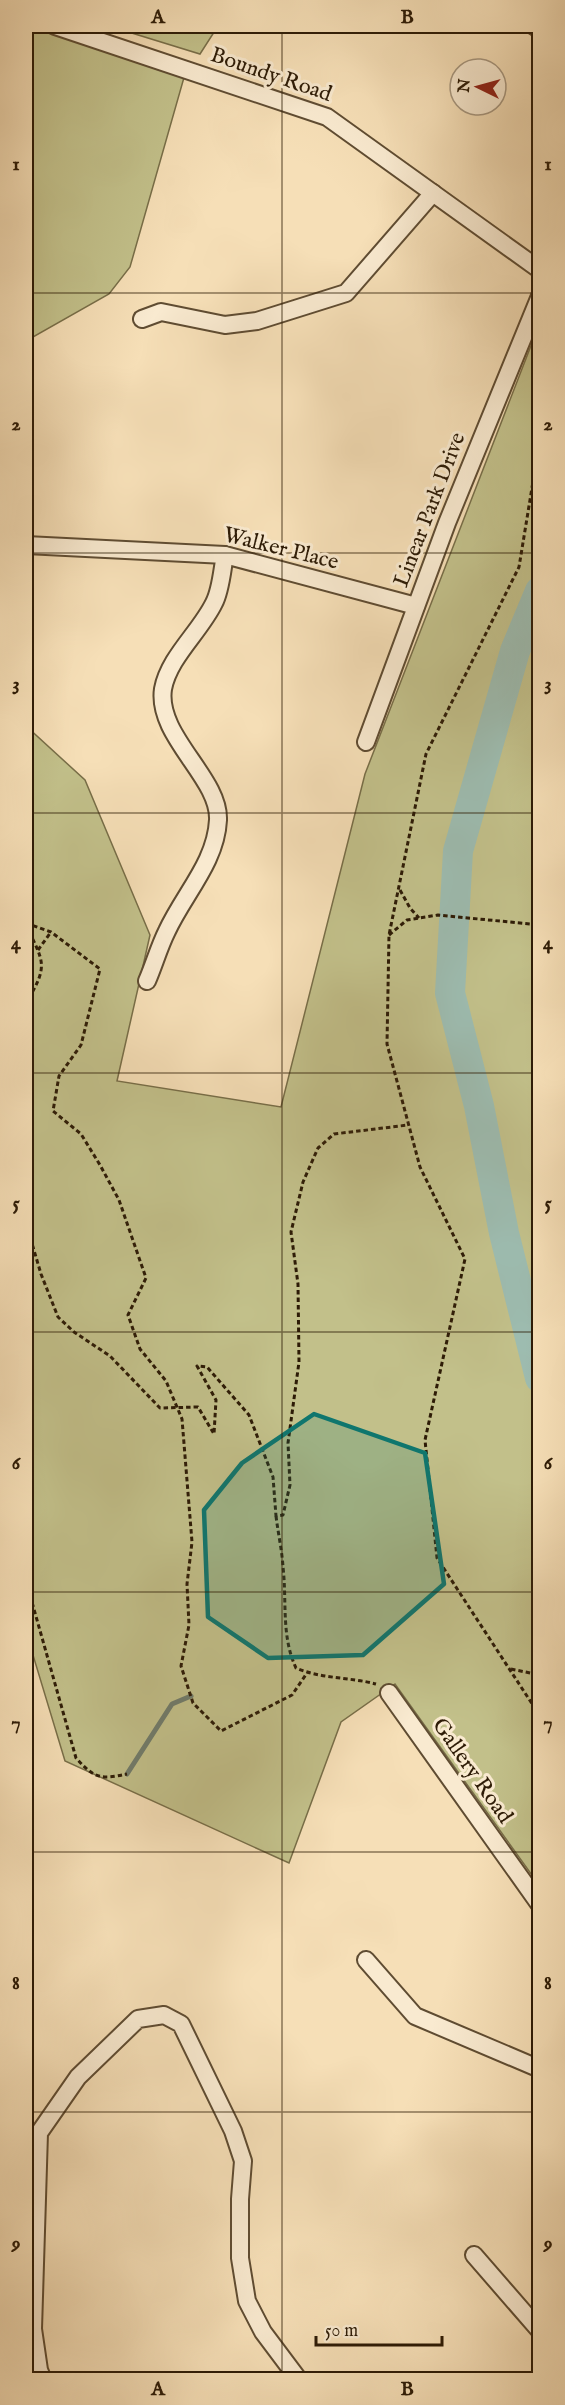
<svg xmlns="http://www.w3.org/2000/svg" width="565" height="2405" font-family="'IM FELL English',serif">
<style>
.green{fill:#c2c08a;stroke:#786e48;stroke-width:1.5}
.lines{fill:none;stroke-linecap:round;stroke-linejoin:round}
.stream{stroke:#707c6c;stroke-width:5}
.river{stroke:#9dbcb0;stroke-width:30}
.minor-casing{stroke:#5f4c32;stroke-width:20}
.path{stroke:#2d1b06;stroke-width:3;stroke-dasharray:4.5 3;stroke-linecap:butt}
.minor{stroke:#f9ead0;stroke-width:16}
.marked{fill:#0f766e;fill-opacity:0.2;stroke:#0f766e;stroke-width:4.5;stroke-linejoin:round}
.grid{fill:none;stroke:#2d1b06;stroke-width:1.5;stroke-opacity:0.55}
.labels{text-anchor:middle;dominant-baseline:central;stroke-width:6;stroke-linejoin:round;paint-order:stroke}
.street-label{font-size:22px;fill:#2d1b06;stroke:#f9ead0}
.neatline{fill:none;stroke:#2d1b06;stroke-width:2}
.grid-label{font-size:20px;text-anchor:middle;font-weight:bold;fill:#2d1b06}
</style>
<rect width="100%" height="100%" fill="#f6dfb7"/>
<filter id="stains"><feTurbulence type="fractalNoise" baseFrequency=".00333" numOctaves="4"/><feColorMatrix values="0 0 0 0 .2 0 0 0 0 .09 0 0 0 0 .02 0 0 0 .5 -.17"/></filter>
<radialGradient id="worn" r=".72"><stop offset=".6" stop-color="#630" stop-opacity="0"/><stop offset="1" stop-color="#630" stop-opacity=".3"/></radialGradient>
<!-- green -->
<g class="green">
<polygon points="26,26 185,74 130,267 109,294 26,341"/>
<polygon points="109,26 218,26 200,54"/>
<polygon points="539,325 539,1885 395,1684 341,1722 289,1863 65,1761 26,1632 26,726 85,780 150,935 117,1081 281,1107 365,774"/>
</g>
<g class="lines">
<!-- stream -->
<polyline class="stream" points="127,1774 172,1704 191,1696"/>
<!-- river -->
<polyline class="river" points="540,591 515,651 458,851 450,993 479,1106 504,1233 540,1378"/>
<defs>
<g id="minor">
<polyline points="55,26 327,117 540,270"/>
<polyline points="534,26 540,30"/>
<polyline points="142,319 161,312 225,325 257,321 346,293 433,193"/>
<polyline points="26,545 225,555 416,606"/>
<polyline points="366,742 447,523 540,296"/>
<path d="M 147,981 C 154,965 159,947 167,931 C 184,894 216,862 218,820 C 220,778 156,736 163,689 C 169,657 200,632 214,603 C 221,590 222,570 225,555"/>
<polyline points="389,1693 540,1905"/>
<polyline points="366,1960 415,2016 540,2069"/>
<polyline points="474,2255 540,2331"/>
<polyline points="43,2380 39,2370 33,2329 39,2133 78,2077 138,2019 164,2015 181,2024 233,2131 243,2161 240,2199 240,2258 247,2301 263,2332 299,2380"/>
</g>
</defs>
<!-- minor casing -->
<use href="#minor" class="minor-casing"/>
<!-- path -->
<g class="path">
<polyline points="540,439 519,567 426,754 389,935 387,1044 420,1167 465,1259 425,1440 437,1558 540,1716"/>
<polyline points="400,890 410,908 419,918"/>
<polyline points="26,923 51,932 100,969 81,1045 59,1076 53,1111 81,1134 100,1165 119,1200 146,1278 128,1315 140,1349 166,1381 182,1419 192,1542 187,1584 189,1625 181,1666 193,1703 221,1731 292,1695 307,1673"/>
<path d="M 26,925 C 44,963 49,965 26,1003"/>
<polyline points="389,935 407,920 438,915 540,925"/>
<polyline points="38,950 51,932"/>
<polyline points="26,1149 30,1157 28,1230 41,1274 58,1317 74,1332 110,1356 160,1408 198,1407 214,1434 216,1400 197,1366 207,1367 249,1415 273,1477 276,1516 283,1515 290,1485 288,1443 299,1362 298,1284 291,1232 303,1182 318,1148 334,1134 408,1125"/>
<path d="M 276,1516 C 278,1533 282,1550 283,1567 C 287,1602 281,1636 296,1668 C 321,1679 350,1677 376,1684"/>
<path d="M 26,1581 L 76,1758 C 94,1778 100,1780 127,1774"/>
<polyline points="511,1669 540,1675"/>
</g>
<!-- minor -->
<use href="#minor" class="minor"/>
</g>
<!-- marked area -->
<path class="marked" d="M 314,1414 L 425,1453 L 444,1584 L 363,1655 L 268,1658 L 208,1617 L 204,1510 L 242,1463 Z"/>
<!-- grid -->
<path class="grid" d="M 282,26 L 282,2380M 26,293 L 540,293M 26,553 L 540,553M 26,813 L 540,813M 26,1073 L 540,1073M 26,1332 L 540,1332M 26,1592 L 540,1592M 26,1852 L 540,1852M 26,2112 L 540,2112"/>
<g class="labels">
<!-- street labels -->
<g class="street-label">
<text transform="translate(271 75) rotate(19)">Boundy Road</text>
<text transform="translate(430 510) rotate(-69)">Linear Park Drive</text>
<text transform="translate(281 549) rotate(14)">Walker Place</text>
<text transform="translate(472 1771) rotate(55)">Gallery Road</text>
</g>
</g>
<!-- margin -->
<rect width="565" height="2405" fill="none" stroke="#f6dfb7" stroke-width="66"/>
<!-- north arrow -->
<g transform="translate(478 87) rotate(275)"><circle r="28" fill="#f9ead0" stroke="#a7977f" stroke-width="1.5"/>
<path d="M0-4.5L10 22L0 15L-10 22Z" fill="#8f2418"/>
<text y="-9" font-size="16" font-weight="bold" text-anchor="middle" fill="#2d1b06">N</text>
</g>
<!-- scale -->
<path d="M316 2336v9h126v-9" fill="none" stroke="#2d1b06" stroke-width="3"/>
<text x="325" y="2336" font-size="18" fill="#2d1b06" stroke="#f9ead0" stroke-width="4.5" paint-order="stroke">50 m</text>
<rect x="33" y="33" width="499" height="2339" class="neatline"/>
<g class="grid-label">
<text x="158" y="23">A</text>
<text x="407" y="23">B</text>
<text x="16" y="170">1</text>
<text x="548" y="170">1</text>
<text x="16" y="430">2</text>
<text x="548" y="430">2</text>
<text x="16" y="690">3</text>
<text x="548" y="690">3</text>
<text x="16" y="949">4</text>
<text x="548" y="949">4</text>
<text x="16" y="1209">5</text>
<text x="548" y="1209">5</text>
<text x="16" y="1469">6</text>
<text x="548" y="1469">6</text>
<text x="16" y="1729">7</text>
<text x="548" y="1729">7</text>
<text x="16" y="1989">8</text>
<text x="548" y="1989">8</text>
<text x="16" y="2249">9</text>
<text x="548" y="2249">9</text>
<text x="158" y="2395">A</text>
<text x="407" y="2395">B</text>
</g>
<rect width="100%" height="100%" filter="url(#stains)"/>
<rect width="100%" height="100%" fill="url(#worn)"/>
</svg>
